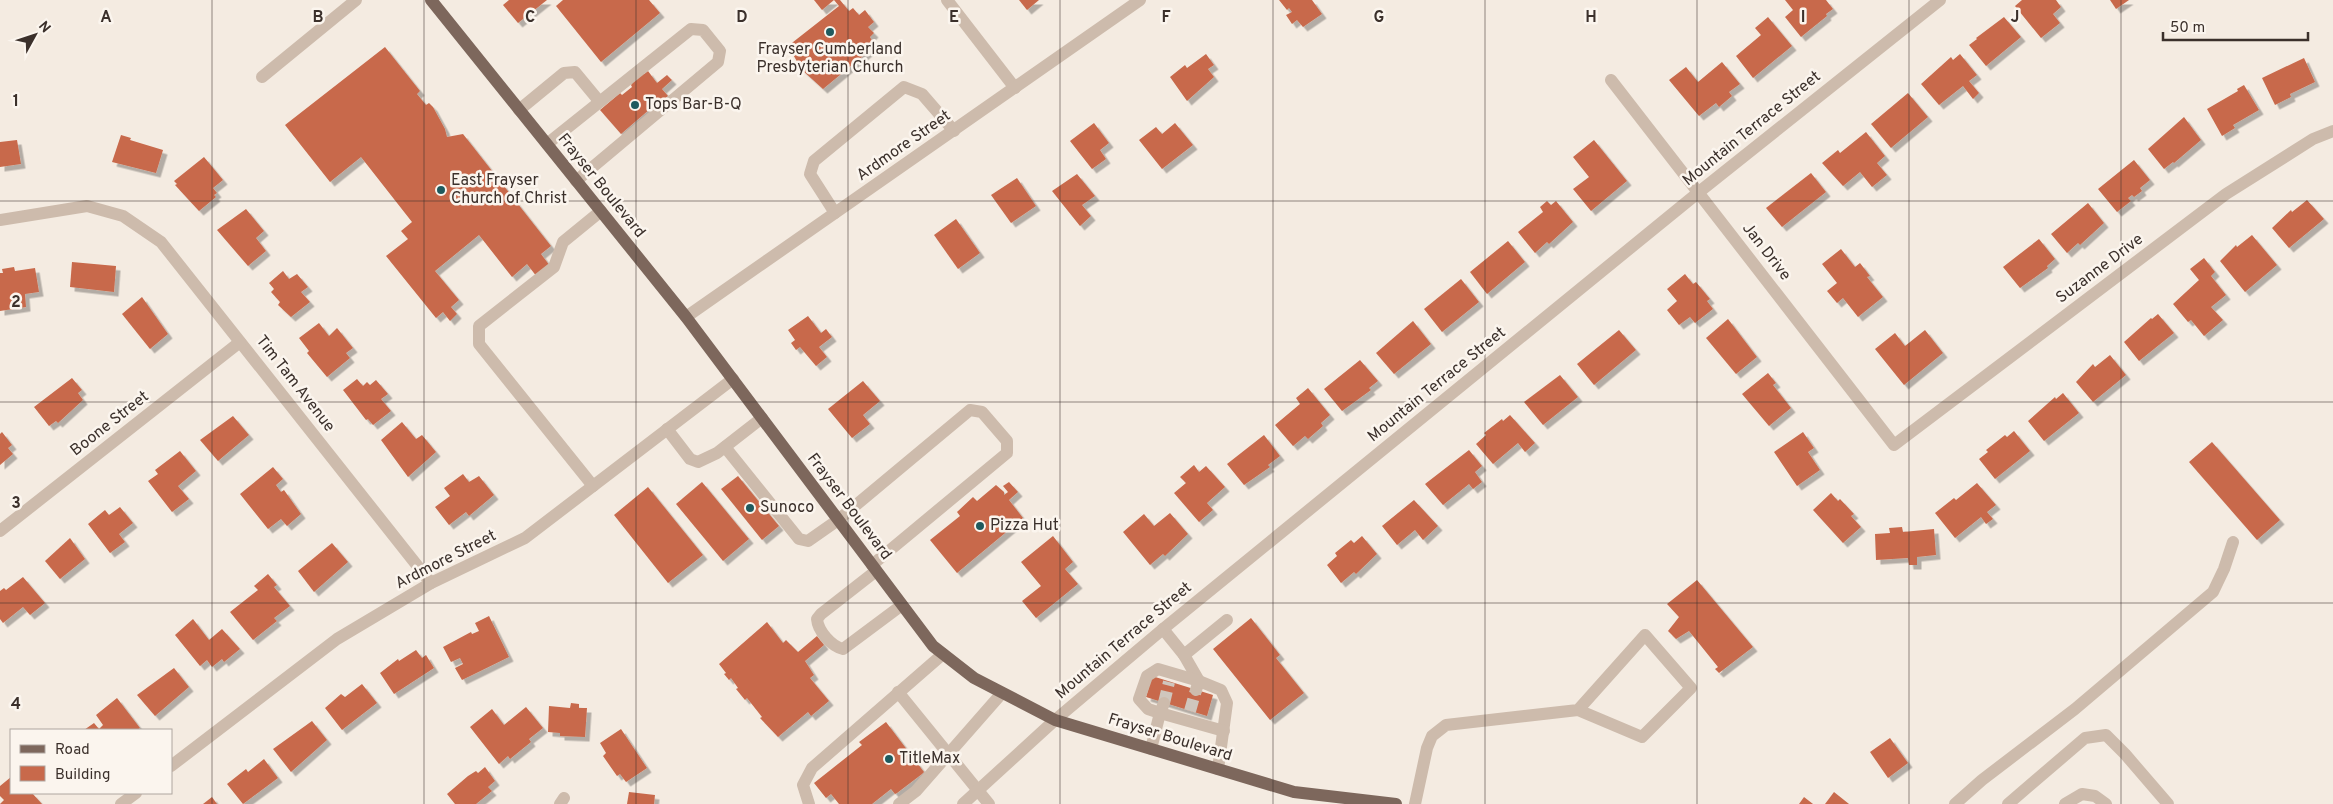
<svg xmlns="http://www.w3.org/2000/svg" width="2333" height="804" font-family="Overpass,sans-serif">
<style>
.building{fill:#c8694b;filter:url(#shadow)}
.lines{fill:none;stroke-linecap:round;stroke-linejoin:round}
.minor-tunnel{stroke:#cfc6bd;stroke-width:12;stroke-dasharray:12 6;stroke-linecap:butt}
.minor{stroke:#cdbbac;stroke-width:12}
.major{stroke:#7d675c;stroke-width:12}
.grid{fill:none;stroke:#3b302b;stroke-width:1;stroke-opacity:0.55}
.poi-dot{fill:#1f5a5e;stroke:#fbf5ee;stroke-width:2}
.labels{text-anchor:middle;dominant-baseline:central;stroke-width:5;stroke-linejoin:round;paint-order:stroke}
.poi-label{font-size:16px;fill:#3b302b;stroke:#fbf5ee;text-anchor:start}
.street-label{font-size:16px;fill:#3b302b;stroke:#fbf5ee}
.grid-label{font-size:16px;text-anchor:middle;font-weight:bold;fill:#3b302b;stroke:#fbf5ee;stroke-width:5;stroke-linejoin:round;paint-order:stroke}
</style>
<defs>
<filter id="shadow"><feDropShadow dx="4.5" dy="4.5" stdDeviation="0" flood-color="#0004"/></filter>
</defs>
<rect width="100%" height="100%" fill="#f4ebe1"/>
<!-- building -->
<g class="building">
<polygon points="509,0 547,0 518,23 503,5"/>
<polygon points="563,0 649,0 660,13 601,62 556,6"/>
<polygon points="814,0 834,0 822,10"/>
<polygon points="834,0 840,0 849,11 853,8 859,15 865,10 874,22 868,27 874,33 870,37 875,46 823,89 802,70 788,46 839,6"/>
<polygon points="1019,0 1039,0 1027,10"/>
<polygon points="1279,0 1312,0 1322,14 1303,27 1297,20 1292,24 1286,15 1292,12 1289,8 1287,10"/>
<polygon points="1785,0 1826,0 1833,9 1826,14 1827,16 1801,37 1785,17 1793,10"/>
<polygon points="2022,0 2056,0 2061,7 2053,14 2060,23 2041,38 2015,6"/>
<polygon points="2110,0 2129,0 2116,9"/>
<polygon points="1768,17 1792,46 1753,78 1736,56 1761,35 1755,28"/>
<polygon points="2004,17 2021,37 1986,66 1969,45 1977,39 1976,38"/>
<polygon points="385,47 420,91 417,94 426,105 429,103 433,107 445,129 447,137 463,134 551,246 541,254 550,266 537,277 527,264 512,277 479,235 435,271 459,300 451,307 457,314 450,321 443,312 436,318 386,256 408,239 401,231 412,222 361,157 330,182 285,125"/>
<polygon points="1206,54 1214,65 1208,69 1214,77 1187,101 1170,77 1185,65 1187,68"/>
<polygon points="1960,54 1977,75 1969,81 1979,93 1973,99 1963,86 1939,105 1921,84 1951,57 1953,60"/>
<polygon points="2304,58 2315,82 2290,94 2291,97 2275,105 2262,78"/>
<polygon points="1722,62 1740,84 1729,92 1732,96 1719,107 1716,103 1699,116 1669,80 1686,67 1698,82"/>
<polygon points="641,71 644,74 648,71 657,83 667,75 672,80 662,89 668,96 651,110 650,109 621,134 600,110 620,93 622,95 632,87 631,85"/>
<polygon points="2244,85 2259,110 2233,125 2235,128 2222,136 2207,109 2238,91 2237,89"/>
<polygon points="1908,93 1928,117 1891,148 1871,124"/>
<polygon points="2184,117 2201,140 2174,163 2173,162 2164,169 2148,149"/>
<polygon points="1094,123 1109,143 1100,150 1106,159 1092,169 1070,141"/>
<polygon points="1175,123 1193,145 1162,169 1139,140 1156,127 1162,134"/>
<polygon points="1866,132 1885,156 1877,163 1887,175 1872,187 1860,172 1843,186 1822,163 1838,150 1840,153"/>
<polygon points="121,135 131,138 130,140 163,150 156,173 112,162"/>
<polygon points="17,140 21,164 0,167 0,142"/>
<polygon points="1594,140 1627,181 1591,211 1573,189 1589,177 1573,157"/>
<polygon points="204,157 223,180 213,188 217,193 214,195 216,197 199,211 175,185 177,184 174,181"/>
<polygon points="2134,160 2150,180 2140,188 2142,191 2134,197 2132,195 2128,198 2131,201 2117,212 2098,189"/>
<polygon points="1811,173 1826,192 1782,227 1766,208"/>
<polygon points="1077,174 1095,196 1082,205 1091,216 1080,226 1052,191"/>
<polygon points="1017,178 1036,206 1011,223 991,195"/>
<polygon points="2307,200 2324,219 2289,248 2272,228 2291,210 2292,212"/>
<polygon points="1547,201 1551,205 1556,201 1573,222 1549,244 1547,242 1535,253 1518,232 1543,212 1540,207"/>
<polygon points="2088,203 2104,223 2080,245 2078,243 2067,253 2051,234"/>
<polygon points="246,209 264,231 256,238 266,251 248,266 217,230"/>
<polygon points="956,219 980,253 958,269 934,235"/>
<polygon points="2252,235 2277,265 2245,292 2220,261 2236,245 2237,247"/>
<polygon points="2039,239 2055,259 2047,266 2048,268 2020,288 2003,267"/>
<polygon points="1508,241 1525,262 1487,294 1470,272"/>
<polygon points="1841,249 1855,267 1860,263 1870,276 1867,277 1883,297 1858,317 1843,298 1837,303 1827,291 1837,283 1822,264"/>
<polygon points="2204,258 2215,272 2211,276 2226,295 2211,307 2223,320 2204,336 2191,320 2188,322 2173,304 2199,280 2190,269"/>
<polygon points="72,262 116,266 114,292 70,287"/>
<polygon points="14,267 15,271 35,268 39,292 25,294 26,307 0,311 0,273 3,273 2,269"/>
<polygon points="283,271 289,279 297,274 308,287 301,292 310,302 291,317 278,305 280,302 271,292 274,289 269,283"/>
<polygon points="1685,274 1693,284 1696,282 1710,299 1707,301 1713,309 1695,323 1690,317 1679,325 1667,310 1677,301 1667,289"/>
<polygon points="1461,279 1479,302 1442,332 1424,309"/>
<polygon points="142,297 168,334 150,349 122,314"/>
<polygon points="2158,314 2174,333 2139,361 2124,342 2151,318 2152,319"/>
<polygon points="808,316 821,333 826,329 832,337 819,347 827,357 816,366 800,347 796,350 791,343 795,340 788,330"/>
<polygon points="1728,319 1757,357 1736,374 1706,338"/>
<polygon points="1413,321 1431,344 1394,374 1376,353"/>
<polygon points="319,323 329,336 337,328 353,348 346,353 350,358 327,377 307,353 309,351 299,338"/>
<polygon points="1619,330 1636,350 1594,385 1577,364"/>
<polygon points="1925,330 1943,353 1904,385 1875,349 1895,333 1905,346"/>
<polygon points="2110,355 2126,375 2093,402 2076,382 2093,364 2095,367"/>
<polygon points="1360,360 1378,381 1369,388 1371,390 1342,411 1324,389"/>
<polygon points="1768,373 1776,383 1773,385 1791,408 1769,426 1742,394"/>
<polygon points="1560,375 1578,397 1543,425 1524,402"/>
<polygon points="72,378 82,390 78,393 83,400 58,423 56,421 49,426 34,407"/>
<polygon points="357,379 363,386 367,382 370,385 376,380 388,394 381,399 391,411 373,425 368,419 366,420 343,390"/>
<polygon points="863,381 880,401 863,415 870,424 852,438 828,409"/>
<polygon points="1308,388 1330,415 1321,423 1323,426 1308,439 1305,436 1293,446 1275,425 1300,404 1296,398"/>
<polygon points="2063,393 2079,413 2044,441 2028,421 2055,397 2056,399"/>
<polygon points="1510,415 1535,443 1525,452 1518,443 1493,464 1476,444 1486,435 1484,433 1502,419 1503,421"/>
<polygon points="233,416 249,435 218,461 200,440"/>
<polygon points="402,422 416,439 422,435 436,452 408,477 381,440"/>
<polygon points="2014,431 2030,451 1995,479 1979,459 1988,452 1986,450 2005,435 2007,437"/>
<polygon points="2,432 12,445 8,448 13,454 0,465 0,434"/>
<polygon points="1803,432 1814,448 1808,452 1820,470 1797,486 1774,452"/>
<polygon points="1264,435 1280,456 1268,465 1270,467 1244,485 1227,464"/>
<polygon points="2212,442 2280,520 2257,540 2189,462"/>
<polygon points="1469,450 1482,466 1475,472 1482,482 1473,489 1469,484 1443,505 1425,484"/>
<polygon points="180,451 196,471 178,486 189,499 172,512 148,481 158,474 155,470"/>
<polygon points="1194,465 1199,472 1206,466 1225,487 1207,503 1213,510 1199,522 1174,493 1186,483 1180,477"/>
<polygon points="273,467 283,479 276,485 281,492 284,490 301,514 287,526 281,519 268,529 240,494"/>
<polygon points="463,474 469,482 479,476 494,495 469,516 466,512 449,525 435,507 450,496 444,488"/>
<polygon points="738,476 779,526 762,540 721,489"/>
<polygon points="702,482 749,539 723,561 676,504"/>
<polygon points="1009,482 1018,492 1009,500 1023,518 957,573 930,540 960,516 957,512 973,497 977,501 996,485 1004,492 1004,495 1008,492 1003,486"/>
<polygon points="1977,483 1996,505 1987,512 1993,519 1986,524 1981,517 1955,538 1935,513 1954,498 1956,500"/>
<polygon points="648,487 703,555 668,583 614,515"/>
<polygon points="1831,493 1838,501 1840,499 1854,514 1851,516 1861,527 1843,543 1813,510"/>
<polygon points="1414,500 1438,526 1423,540 1415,530 1397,545 1382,526"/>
<polygon points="120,507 133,523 119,534 125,542 110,553 88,524 105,510 109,515"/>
<polygon points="1170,513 1188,534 1165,556 1163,554 1150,565 1123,532 1144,514 1154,526"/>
<polygon points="1902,527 1903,532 1934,529 1936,555 1917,557 1917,565 1909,565 1908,558 1876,560 1875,534 1890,533 1889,528"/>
<polygon points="1053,536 1073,562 1065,569 1078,584 1036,618 1022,601 1041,586 1021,562"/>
<polygon points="1362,536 1377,554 1356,574 1354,572 1341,583 1327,565 1337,556 1335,553 1351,540 1354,543"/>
<polygon points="70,538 85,559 60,579 45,561"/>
<polygon points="332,543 348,562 314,592 298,571"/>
<polygon points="268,574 277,585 274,587 290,606 274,618 277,621 253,640 230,612 258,590 254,586"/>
<polygon points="23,577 45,603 30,615 23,607 3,623 0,619 0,591 4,588 6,590"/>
<polygon points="1697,580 1753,647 1719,673 1715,669 1718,667 1689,631 1676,639 1668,631 1679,617 1667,604"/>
<polygon points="489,616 509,657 462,680 455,668 463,664 460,658 451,662 443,647 471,632 472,634 479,631 475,623"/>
<polygon points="1251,618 1280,655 1276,658 1304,693 1270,720 1213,649"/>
<polygon points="193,619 209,640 222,629 240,649 224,662 222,659 212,667 207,660 200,666 175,635"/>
<polygon points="767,622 783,643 786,640 798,652 817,636 824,645 805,661 814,675 810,678 829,701 811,716 808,712 778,737 760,718 762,717 747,698 745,700 736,689 738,688 731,678 729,680 724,674 726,673 719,664"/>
<polygon points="416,650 422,658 426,655 434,668 394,694 380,673 398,659 399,661"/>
<polygon points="174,668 189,687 155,716 137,695"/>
<polygon points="1152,676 1213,695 1207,716 1146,697"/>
<polygon points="362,684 377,703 342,730 325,708 341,694 345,697"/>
<polygon points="117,698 140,728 137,730 84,730 94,723 99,729 103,725 96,715"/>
<polygon points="571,703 579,704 579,708 587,708 585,737 560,736 560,733 548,732 549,706 570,708"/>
<polygon points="526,707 543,728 529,739 531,742 510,759 508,756 499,764 470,727 492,709 504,725"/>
<polygon points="312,721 327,740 291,772 273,749"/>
<polygon points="886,722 924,772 922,774 897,793 895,794 891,789 872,804 839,804 831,794 826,798 814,783 862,745 859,742"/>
<polygon points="621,729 647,768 626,782 620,774 617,776 603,756 606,753 600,743"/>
<polygon points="1890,738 1908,763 1888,778 1870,752"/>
<polygon points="264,759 278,778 243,804 227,784 246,769 248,772"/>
<polygon points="485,767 495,781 488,787 492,791 476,804 455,804 447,794 468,776 476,771 478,773"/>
<polygon points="11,777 11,793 32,793 42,804 0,804 4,800 0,796 0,786"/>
<polygon points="629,792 655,795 654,804 627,804"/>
<polygon points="1834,792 1849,804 1825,804"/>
<polygon points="212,797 217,804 203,804"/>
<polygon points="1804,797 1813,804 1799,804"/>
</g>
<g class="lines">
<!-- minor-tunnel -->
<g class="minor-tunnel">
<polyline points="1164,703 1169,682"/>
<polyline points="1190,711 1196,690"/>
</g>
<!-- minor -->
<g class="minor">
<polyline points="947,0 1015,88"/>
<polyline points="262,77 356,0"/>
<polyline points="1611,80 1894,445 2226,194 2313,139 2333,131"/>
<polyline points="519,110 564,73 575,72 599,101"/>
<polyline points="547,144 691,29 703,30 720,51 718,62 576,181"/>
<polyline points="835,213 810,174 814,161 904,87 922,94 954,131"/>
<polyline points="0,220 87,206 123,216 161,242 431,583"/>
<polyline points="686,317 1140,0"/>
<polyline points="667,429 690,459 698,462 717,453 762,418"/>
<polyline points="725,447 799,539 808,541 838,520 970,410 982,412 1007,441 1007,453 872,565"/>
<polyline points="593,486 479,344 479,326 554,267 563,242 601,211"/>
<polyline points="0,531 240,342"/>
<path d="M 876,571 L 821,614 L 817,619 C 818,631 831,646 843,649 L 902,605"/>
<polyline points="1163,629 1184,655 1199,681 1196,690"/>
<polyline points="1184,655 1227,620"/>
<polyline points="898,692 989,804"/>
<polyline points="1164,703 1160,713 1148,709 1139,699 1147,676 1158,669 1199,681 1221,690 1227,703 1218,769"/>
<polyline points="1151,749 1160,713 1224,731"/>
<polyline points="171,766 337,639 431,583 525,538 733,379"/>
<polyline points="121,804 136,793"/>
<polyline points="560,804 564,798"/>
<polyline points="809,804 803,785 812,768 943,654"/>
<polyline points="899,804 916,791 1002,693"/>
<polyline points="963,804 1055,720 1163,629 1699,192 1940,0"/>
<polyline points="1415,804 1427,748 1432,736 1446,725 1578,710 1642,737 1691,688 1645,635 1578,710"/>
<polyline points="1955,804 1982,780 2075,709 2213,592 2224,569 2233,542"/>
<polyline points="2008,804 2085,738 2106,735 2125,754 2168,804"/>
<polyline points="2065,804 2082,794 2095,796 2106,804"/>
</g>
<!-- major -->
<polyline class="major" points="431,0 686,317 933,646 974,678 1055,720 1294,792 1396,804"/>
</g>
<!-- grid -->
<path class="grid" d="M 212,0 L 212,804M 424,0 L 424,804M 636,0 L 636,804M 848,0 L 848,804M 1060,0 L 1060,804M 1273,0 L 1273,804M 1485,0 L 1485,804M 1697,0 L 1697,804M 1909,0 L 1909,804M 2121,0 L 2121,804M 0,201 L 2333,201M 0,402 L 2333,402M 0,603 L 2333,603"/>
<!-- markers -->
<g class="poi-dot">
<circle cx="830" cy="32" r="5"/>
<circle cx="635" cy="105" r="5"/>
<circle cx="441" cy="190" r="5"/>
<circle cx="750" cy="508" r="5"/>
<circle cx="980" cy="526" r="5"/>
<circle cx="889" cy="759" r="5"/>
</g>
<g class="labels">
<!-- poi labels -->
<g class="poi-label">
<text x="830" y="50" text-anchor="middle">Frayser Cumberland<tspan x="830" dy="18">Presbyterian Church</tspan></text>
<text x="645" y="105">Tops Bar-B-Q</text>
<text x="451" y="181">East Frayser<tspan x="451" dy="18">Church of Christ</tspan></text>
<text x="760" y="508">Sunoco</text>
<text x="990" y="526">Pizza Hut</text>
<text x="899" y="759">TitleMax</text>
</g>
<!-- street labels -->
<g class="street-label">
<text transform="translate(1752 129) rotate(-39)">Mountain Terrace Street</text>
<text transform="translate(904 146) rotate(-35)">Ardmore Street</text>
<text transform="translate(601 186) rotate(51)">Frayser Boulevard</text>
<text transform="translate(1766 252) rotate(52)">Jan Drive</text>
<text transform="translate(2100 269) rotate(-37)">Suzanne Drive</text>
<text transform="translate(295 384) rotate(52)">Tim Tam Avenue</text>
<text transform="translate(1437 385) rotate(-39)">Mountain Terrace Street</text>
<text transform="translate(110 424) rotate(-38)">Boone Street</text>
<text transform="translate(849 507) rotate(53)">Frayser Boulevard</text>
<text transform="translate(446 560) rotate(-27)">Ardmore Street</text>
<text transform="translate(1124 641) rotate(-40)">Mountain Terrace Street</text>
<text transform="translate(1170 738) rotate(17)">Frayser Boulevard</text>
</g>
</g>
<g class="grid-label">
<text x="106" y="22">A</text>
<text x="318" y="22">B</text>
<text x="530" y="22">C</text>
<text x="742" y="22">D</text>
<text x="954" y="22">E</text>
<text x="1166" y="22">F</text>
<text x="1379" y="22">G</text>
<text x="1591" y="22">H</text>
<text x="1803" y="22">I</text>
<text x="2015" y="22">J</text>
<text x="16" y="106">1</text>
<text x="16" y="307">2</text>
<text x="16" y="508">3</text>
<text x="16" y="709">4</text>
</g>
<!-- legend -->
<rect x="10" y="729" width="162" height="65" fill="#fbf5ee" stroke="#aea6a0"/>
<rect x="20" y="745" width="25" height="8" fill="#7d675c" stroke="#aea6a0"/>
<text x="55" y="754" font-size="15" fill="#3b302b">Road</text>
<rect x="20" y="766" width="25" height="15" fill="#c8694b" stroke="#aea6a0"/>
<text x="55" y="779" font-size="15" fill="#3b302b">Building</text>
<!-- north arrow -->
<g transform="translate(35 35) rotate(50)" stroke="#fbf5ee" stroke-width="4" paint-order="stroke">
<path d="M0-4L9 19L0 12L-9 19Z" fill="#3b302b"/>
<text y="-8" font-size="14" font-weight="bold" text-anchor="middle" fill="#3b302b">N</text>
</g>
<!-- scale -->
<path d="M2163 32v8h145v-8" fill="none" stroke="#3b302b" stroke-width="2.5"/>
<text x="2170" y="32" font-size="15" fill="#3b302b" stroke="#fbf5ee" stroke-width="4" paint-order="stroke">50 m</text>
</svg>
